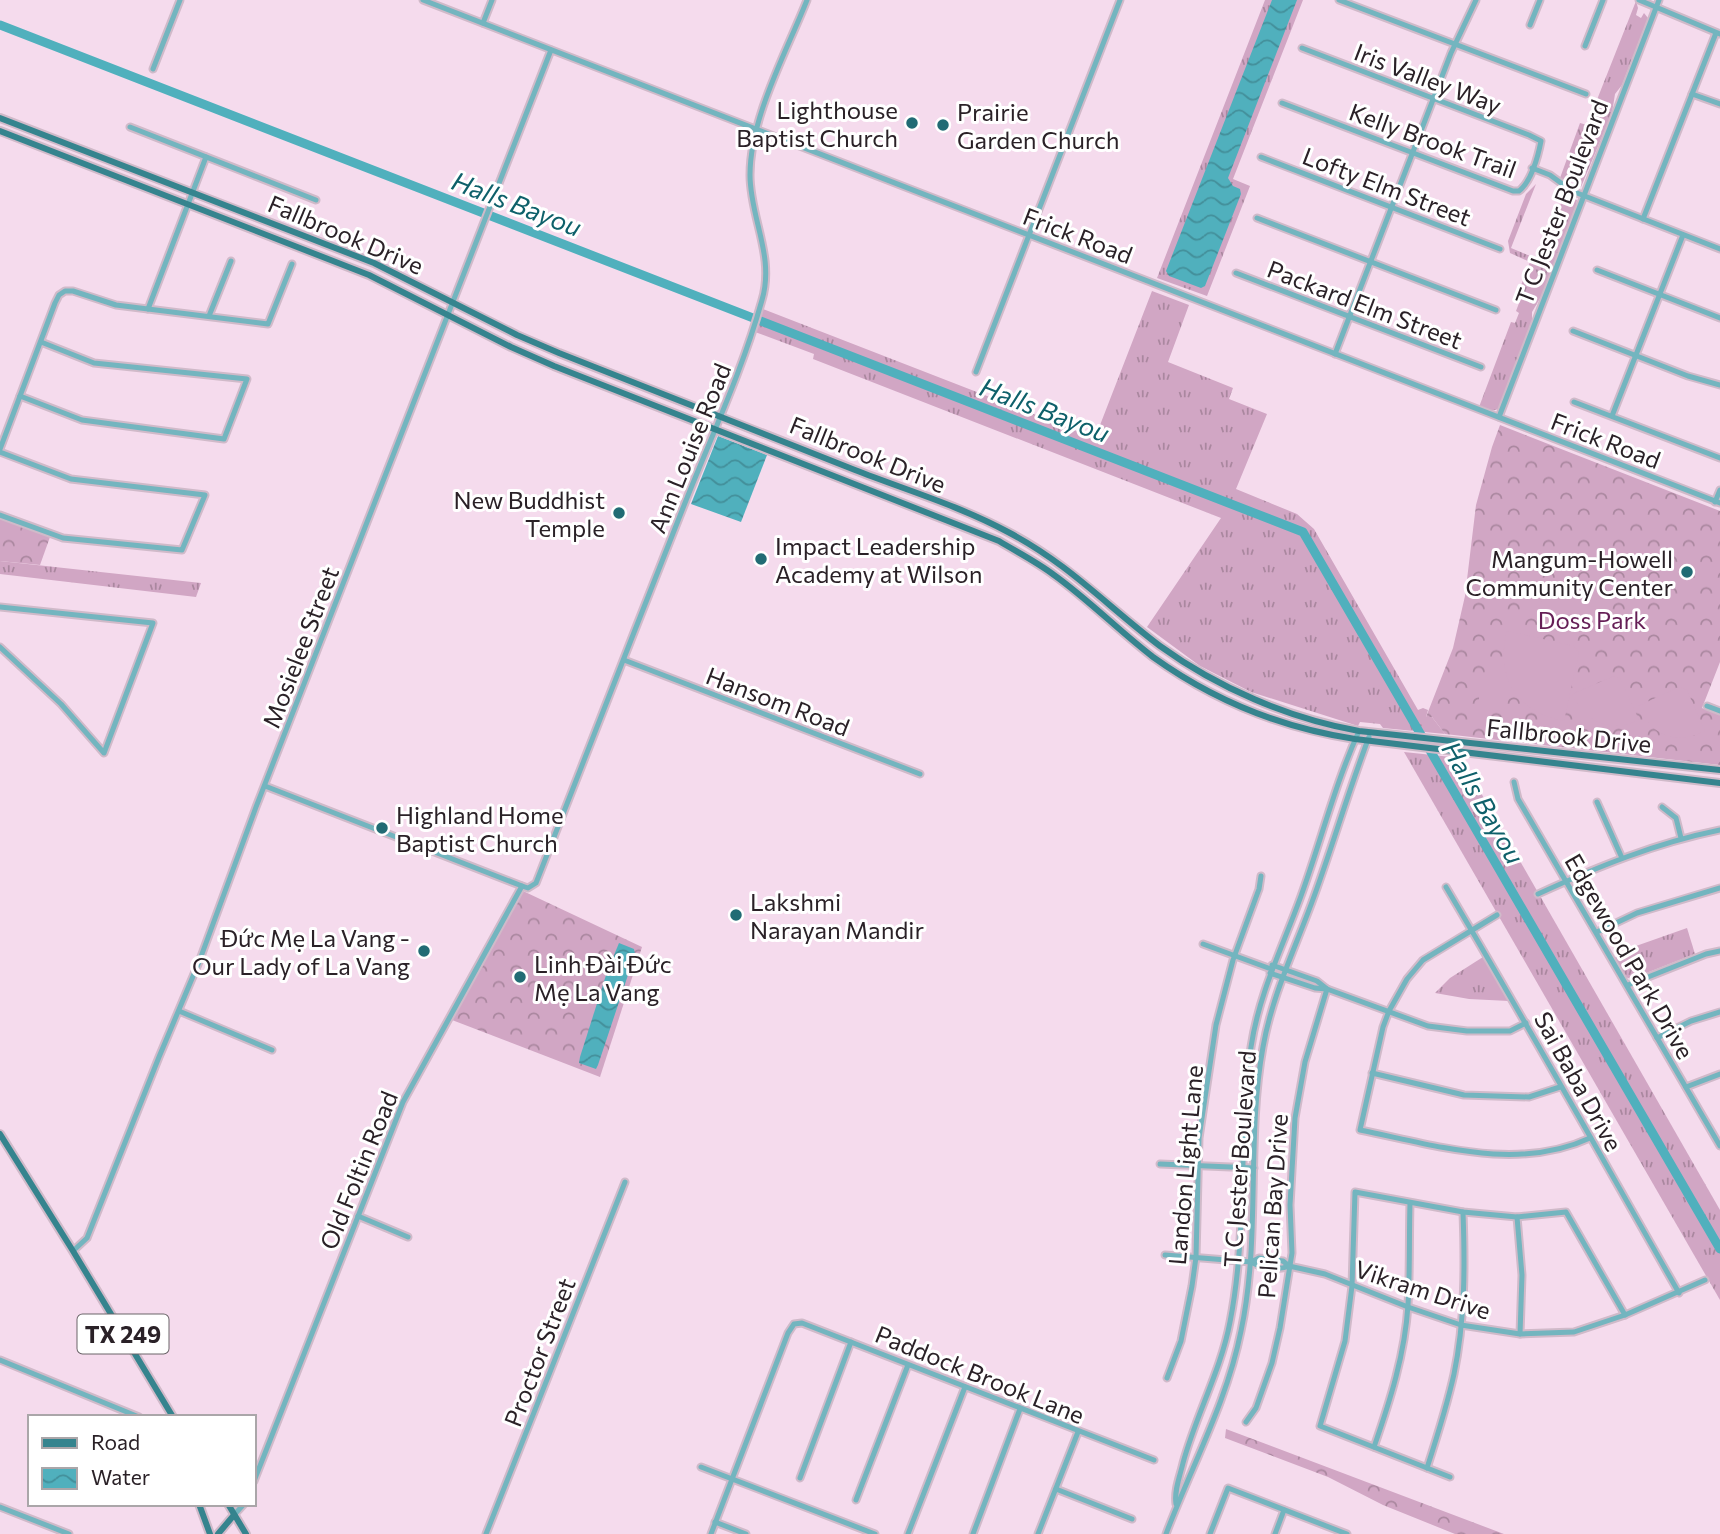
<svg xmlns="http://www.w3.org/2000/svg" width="1720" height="1534" font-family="Commissioner,sans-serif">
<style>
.grass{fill:url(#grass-tufts)}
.forest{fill:url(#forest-crowns)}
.pitch{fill:#d1a6c4}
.water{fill:url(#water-waves)}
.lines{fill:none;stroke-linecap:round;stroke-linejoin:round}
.river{stroke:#50b0bd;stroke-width:9}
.minor-casing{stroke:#d0bac9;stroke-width:9}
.major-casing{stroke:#d0bac9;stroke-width:10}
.minor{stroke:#73b5bf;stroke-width:5}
.major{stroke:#35848e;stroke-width:6}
.poi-dot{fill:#216b74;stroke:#fff;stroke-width:2.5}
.labels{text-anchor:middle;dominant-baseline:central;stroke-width:6;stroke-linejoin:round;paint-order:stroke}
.shield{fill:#fff;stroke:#6a6468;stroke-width:2}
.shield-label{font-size:23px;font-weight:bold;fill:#2a2127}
.street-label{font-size:24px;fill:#2a2127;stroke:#fff}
.poi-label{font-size:24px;fill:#2a2127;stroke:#fff;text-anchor:start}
.park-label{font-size:24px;fill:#651e56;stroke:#fff}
.water-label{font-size:26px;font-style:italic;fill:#0e606a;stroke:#fff}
</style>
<defs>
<pattern id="grass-tufts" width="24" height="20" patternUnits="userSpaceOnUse" patternTransform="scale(1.75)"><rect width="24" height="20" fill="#d1a6c4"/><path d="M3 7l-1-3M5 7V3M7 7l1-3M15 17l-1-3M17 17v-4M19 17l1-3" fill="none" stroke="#aa879f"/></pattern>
<pattern id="forest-crowns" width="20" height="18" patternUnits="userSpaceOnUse" patternTransform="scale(1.75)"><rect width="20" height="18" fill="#d1a6c4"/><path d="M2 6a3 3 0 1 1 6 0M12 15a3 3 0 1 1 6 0" fill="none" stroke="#aa879f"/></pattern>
<pattern id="water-waves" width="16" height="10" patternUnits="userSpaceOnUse" patternTransform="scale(1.75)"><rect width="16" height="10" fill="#50b0bd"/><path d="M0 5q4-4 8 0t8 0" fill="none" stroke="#438f9a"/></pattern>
</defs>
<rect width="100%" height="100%" fill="#f5dbed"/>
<!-- grass -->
<g class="grass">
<polygon points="1265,0 1303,0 1233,179 1250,186 1207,296 1157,278"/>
<polygon points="1636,1 1638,8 1636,15 1641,18 1644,13 1648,18 1622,85 1615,94 1612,113 1581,187 1579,186 1580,177 1575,175 1568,183 1560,178 1580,123 1587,125"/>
<polygon points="1536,184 1511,248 1540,260 1564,195 1555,191 1558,184 1566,190 1567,196 1577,200 1576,206 1542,295 1532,312 1532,321 1499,409 1491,411 1479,407 1511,322 1515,323 1519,313 1516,311 1524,290 1520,288 1530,262 1510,253 1508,241 1526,194"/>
<polygon points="1152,291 1189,305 1168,362 1233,388 1229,399 1267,414 1236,489 1297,514 1314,529 1418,710 1423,708 1428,710 1426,717 1432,717 1445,734 1383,728 1380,724 1360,722 1358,726 1251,692 1200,666 1147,627 1221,518 813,359 814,354 755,332 763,309 1095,438"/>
<polygon points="0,561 201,583 196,597 0,574"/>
<polygon points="1404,752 1461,758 1720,1210 1720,1300"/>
<polygon points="1687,928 1695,954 1631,979 1625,977 1614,958 1636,946"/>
<polygon points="1483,957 1509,1001 1469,999 1435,993 1450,978"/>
</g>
<!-- forest -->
<g class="forest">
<polygon points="1500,425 1720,511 1720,662 1702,708 1720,715 1720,765 1445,734 1432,717 1426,717 1453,648 1465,596 1476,505 1492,447"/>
<polygon points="0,518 50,537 40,565 0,561"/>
<polygon points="523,891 642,947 600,1077 452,1020"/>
<polygon points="1226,1429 1504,1534 1455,1534 1383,1505 1328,1477 1225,1438"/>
</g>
<!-- pitch -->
<g class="pitch">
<path d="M 1580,579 L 1603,584 L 1585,627 L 1577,629 L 1536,613 C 1544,591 1558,583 1580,579 Z"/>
<path d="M 1507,631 L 1574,646 L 1579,653 L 1564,721 C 1517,712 1495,677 1507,631 Z"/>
<path d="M 1614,676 L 1620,678 L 1639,720 C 1612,733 1584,723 1572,694 Z"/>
<rect x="1479" y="681" width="24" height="28"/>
<path d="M 1679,687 L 1687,690 L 1705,731 C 1674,746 1652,735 1638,706 Z"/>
</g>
<!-- water -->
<g class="water">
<polygon points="1272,0 1297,0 1228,178 1233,186 1240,189 1241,194 1205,286 1201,288 1169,276 1166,271"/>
<polygon points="718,436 767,455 741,522 691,504"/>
<polygon points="619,943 634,949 635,954 598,1065 596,1069 579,1063 580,1057 607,972"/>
</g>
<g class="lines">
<!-- river -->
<polyline class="river" points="0,25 1303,532 1720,1249"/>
<defs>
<g id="minor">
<polyline points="423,0 1720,503"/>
<polyline points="1339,0 1586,94"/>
<polyline points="1639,0 1720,34"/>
<polyline points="483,23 492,0"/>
<polyline points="1530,25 1540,0"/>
<polyline points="1585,46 1603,0"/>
<polyline points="153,69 180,0"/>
<polyline points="1692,94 1720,104"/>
<path d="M 1282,103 L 1513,191 L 1519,191 C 1531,182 1538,157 1541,141 L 1529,135 L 1302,48"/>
<polyline points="130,127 316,200"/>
<polyline points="1261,157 1500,249"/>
<polyline points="1532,168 1550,175 1572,191 1720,249"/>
<polyline points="1257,218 1496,310"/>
<polyline points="1643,219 1716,33"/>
<polyline points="1597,270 1720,318"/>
<polyline points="1236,273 1481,367"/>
<polyline points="148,309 206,157"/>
<polyline points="209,316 231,261"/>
<polyline points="1573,331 1688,376 1720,385"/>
<polyline points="1335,354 1451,53 1476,0"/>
<polyline points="976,372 1120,0"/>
<polyline points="20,396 82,420 224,439 247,379 94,363 41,342"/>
<polyline points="1574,402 1720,458"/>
<polyline points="1612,416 1683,235"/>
<polyline points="1499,417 1659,0"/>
<polyline points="0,449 55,303 59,295 65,291 73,291 116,305 268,324 292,264"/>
<polyline points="0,452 71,479 205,495 182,550 63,538 0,515"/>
<polyline points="1715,502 1720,490"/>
<polyline points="0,607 153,623 104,753 61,704 0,647"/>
<polyline points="624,660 920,774"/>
<polyline points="1707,706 1720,711"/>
<polyline points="1514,782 1518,799 1720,1146"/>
<path d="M 265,786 L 522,886 L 528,888 L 536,883 C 584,758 634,633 683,508 C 710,439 742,372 762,300 C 775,256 750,218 750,175 C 750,118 786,53 807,0"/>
<polyline points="1597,802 1622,858"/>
<polyline points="1662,807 1676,818 1681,838"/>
<path d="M 1446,887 C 1526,1022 1602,1158 1679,1293"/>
<path d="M 1538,894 C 1597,867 1656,843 1720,830"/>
<path d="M 1497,915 L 1423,960 L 1407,979 L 1389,1011 L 1383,1027 L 1360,1130 C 1435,1145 1517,1172 1590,1138"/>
<polyline points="1597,932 1637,913 1720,888"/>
<polyline points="1203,944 1271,969"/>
<polyline points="1272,965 1317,981 1327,989 1428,1026 1467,1031 1510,1031 1526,1023"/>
<polyline points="1270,973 1315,988 1327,989"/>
<polyline points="1628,985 1706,954 1720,951"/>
<polyline points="179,1011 272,1050"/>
<polyline points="1657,1038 1691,1021 1720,1012"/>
<polyline points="1372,1073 1464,1095 1529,1097 1560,1087"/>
<polyline points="1686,1087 1720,1074"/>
<polyline points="1160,1164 1254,1168"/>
<polyline points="358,1216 408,1237"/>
<polyline points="1517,1217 1522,1275 1520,1334"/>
<polyline points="73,1251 87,1238 159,1057 199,962 256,807 551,50"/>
<path d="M 1165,1255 L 1251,1262 C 1262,1268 1278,1271 1289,1266"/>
<polyline points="1251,1262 1259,1258 1283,1261 1289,1266 1325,1274 1408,1307 1461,1325 1520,1334 1574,1332 1625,1315 1705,1280"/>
<polyline points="0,1360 139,1417"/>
<polyline points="1167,1378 1181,1341 1192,1286 1196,1257 1199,1138 1216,1025 1233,960 1259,889 1261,876"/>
<polyline points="1246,1422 1256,1408 1272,1363 1280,1328 1292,1253 1290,1205 1295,1118 1305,1062 1327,989"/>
<path d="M 1374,1447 C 1390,1401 1405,1354 1408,1305 C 1410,1271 1409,1237 1410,1203"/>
<polyline points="701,1467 875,1534"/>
<path d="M 1427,1468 C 1437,1437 1447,1406 1454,1374 C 1465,1321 1465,1266 1463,1212"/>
<polyline points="1450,1477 1320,1426 1345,1341 1352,1286 1355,1192 1463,1212 1517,1217 1566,1212 1625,1315"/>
<polyline points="800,1478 851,1342"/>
<polyline points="254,1481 403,1102 522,886"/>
<polyline points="1056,1489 1132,1519"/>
<polyline points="856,1500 908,1365"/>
<path d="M 1176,1504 C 1174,1490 1180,1476 1183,1463 C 1196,1415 1221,1370 1230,1322 C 1248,1231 1238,1138 1251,1047 C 1259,993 1283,946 1301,896 C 1321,841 1335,784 1359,731"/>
<polyline points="0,1507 69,1534"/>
<polyline points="234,1515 244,1504"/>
<polyline points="715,1522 746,1534"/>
<polyline points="486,1534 625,1182"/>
<polyline points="711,1534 788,1333 794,1324 802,1323 1154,1460"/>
<polyline points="908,1534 965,1387"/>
<polyline points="973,1534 1020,1409"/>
<polyline points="1038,1534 1078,1432"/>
<path d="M 1166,1534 C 1191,1467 1227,1402 1241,1331 C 1261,1238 1246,1141 1263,1047 C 1272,996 1294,951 1312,902 C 1332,848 1348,792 1369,737"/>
<polyline points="1210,1534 1228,1488 1347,1534"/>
<polyline points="1275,1534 1284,1510"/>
</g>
<g id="major">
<path d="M 0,118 L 374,263 L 517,335 L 559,353 C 658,392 757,431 855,470 C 906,490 960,506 1008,532 C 1069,564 1107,606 1160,646 C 1218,688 1288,718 1359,731 L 1720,770"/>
<path d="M 0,131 L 369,275 L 511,347 L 554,366 L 999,541 C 1017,552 1037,562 1054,575 C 1089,600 1119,631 1153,657 C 1213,700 1282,728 1355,739 L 1720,783"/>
<polyline points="0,1134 73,1251 173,1417"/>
<polyline points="199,1504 210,1534"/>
<polyline points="228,1504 246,1534"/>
<polyline points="218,1534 234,1515"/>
</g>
</defs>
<!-- minor casing -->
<use href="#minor" class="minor-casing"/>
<!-- major casing -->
<use href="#major" class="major-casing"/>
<!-- minor -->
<use href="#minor" class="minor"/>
<!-- major -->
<use href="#major" class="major"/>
</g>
<!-- markers -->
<g class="poi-dot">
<circle cx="912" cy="123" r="7"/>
<circle cx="943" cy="125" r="7"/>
<circle cx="619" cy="513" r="7"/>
<circle cx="761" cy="559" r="7"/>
<circle cx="1687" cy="572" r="7"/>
<circle cx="382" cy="828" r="7"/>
<circle cx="736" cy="915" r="7"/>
<circle cx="424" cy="951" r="7"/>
<circle cx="520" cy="977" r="7"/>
</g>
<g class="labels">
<!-- shield labels -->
<rect class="shield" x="77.5" y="1314.5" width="91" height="39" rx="5"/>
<g class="shield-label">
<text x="123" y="1334">TX 249</text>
</g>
<!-- street labels -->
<g class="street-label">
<text transform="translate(1428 78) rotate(21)">Iris Valley Way</text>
<text transform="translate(1433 140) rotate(20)">Kelly Brook Trail</text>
<text transform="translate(1387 186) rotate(21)">Lofty Elm Street</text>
<text transform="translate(1561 202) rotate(-69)">T C Jester Boulevard</text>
<text transform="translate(346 234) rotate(23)">Fallbrook Drive</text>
<text transform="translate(1078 235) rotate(21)">Frick Road</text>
<text transform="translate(1365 304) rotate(21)">Packard Elm Street</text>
<text transform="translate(1606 440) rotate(21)">Frick Road</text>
<text transform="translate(689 448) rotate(-68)">Ann Louise Road</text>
<text transform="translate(868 454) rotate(22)">Fallbrook Drive</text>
<text transform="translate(300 647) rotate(-69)">Mosielee Street</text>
<text transform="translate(778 701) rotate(21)">Hansom Road</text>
<text transform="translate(1569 735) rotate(6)">Fallbrook Drive</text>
<text transform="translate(1630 956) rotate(60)">Edgewood Park Drive</text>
<text transform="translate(1579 1081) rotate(61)">Sai Baba Drive</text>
<text transform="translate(1239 1159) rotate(-86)">T C Jester Boulevard</text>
<text transform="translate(1185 1165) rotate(-85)">Landon Light Lane</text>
<text transform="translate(358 1170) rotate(-68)">Old Foltin Road</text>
<text transform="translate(1272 1206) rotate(-86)">Pelican Bay Drive</text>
<text transform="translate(1423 1289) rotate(18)">Vikram Drive</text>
<text transform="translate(539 1352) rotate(-69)">Proctor Street</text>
<text transform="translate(980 1374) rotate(22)">Paddock Brook Lane</text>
</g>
<!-- poi labels -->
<g class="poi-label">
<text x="898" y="109" text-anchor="end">Lighthouse<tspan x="898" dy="28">Baptist Church</tspan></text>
<text x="957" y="111">Prairie<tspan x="957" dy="28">Garden Church</tspan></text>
<text x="605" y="499" text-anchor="end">New Buddhist<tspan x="605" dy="28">Temple</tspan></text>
<text x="775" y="545">Impact Leadership<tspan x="775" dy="28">Academy at Wilson</tspan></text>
<text x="1673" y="558" text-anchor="end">Mangum-Howell<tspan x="1673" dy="28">Community Center</tspan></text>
<text x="396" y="814">Highland Home<tspan x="396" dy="28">Baptist Church</tspan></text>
<text x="750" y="901">Lakshmi<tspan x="750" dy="28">Narayan Mandir</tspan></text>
<text x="410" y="937" text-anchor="end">Đức Mẹ La Vang -<tspan x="410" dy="28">Our Lady of La Vang</tspan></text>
<text x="534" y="963">Linh Đài Đức<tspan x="534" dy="28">Mẹ La Vang</tspan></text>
</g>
<!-- park labels -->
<g class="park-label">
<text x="1592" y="619">Doss Park</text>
</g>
<!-- water labels -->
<g class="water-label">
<text transform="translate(517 203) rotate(21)">Halls Bayou</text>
<text transform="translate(1045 409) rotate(21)">Halls Bayou</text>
<text transform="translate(1484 802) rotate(60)">Halls Bayou</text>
</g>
</g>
<!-- legend -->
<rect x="28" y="1415" width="228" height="91" fill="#ffffff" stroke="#aaa6a9" stroke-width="2"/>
<rect x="42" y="1438" width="35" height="10" fill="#35848e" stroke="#aaa6a9" stroke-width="2"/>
<text x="91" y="1450" font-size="21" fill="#2a2127">Road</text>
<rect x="42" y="1468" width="35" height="21" fill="url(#water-waves)" stroke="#aaa6a9" stroke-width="2"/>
<text x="91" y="1485" font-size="21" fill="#2a2127">Water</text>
</svg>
